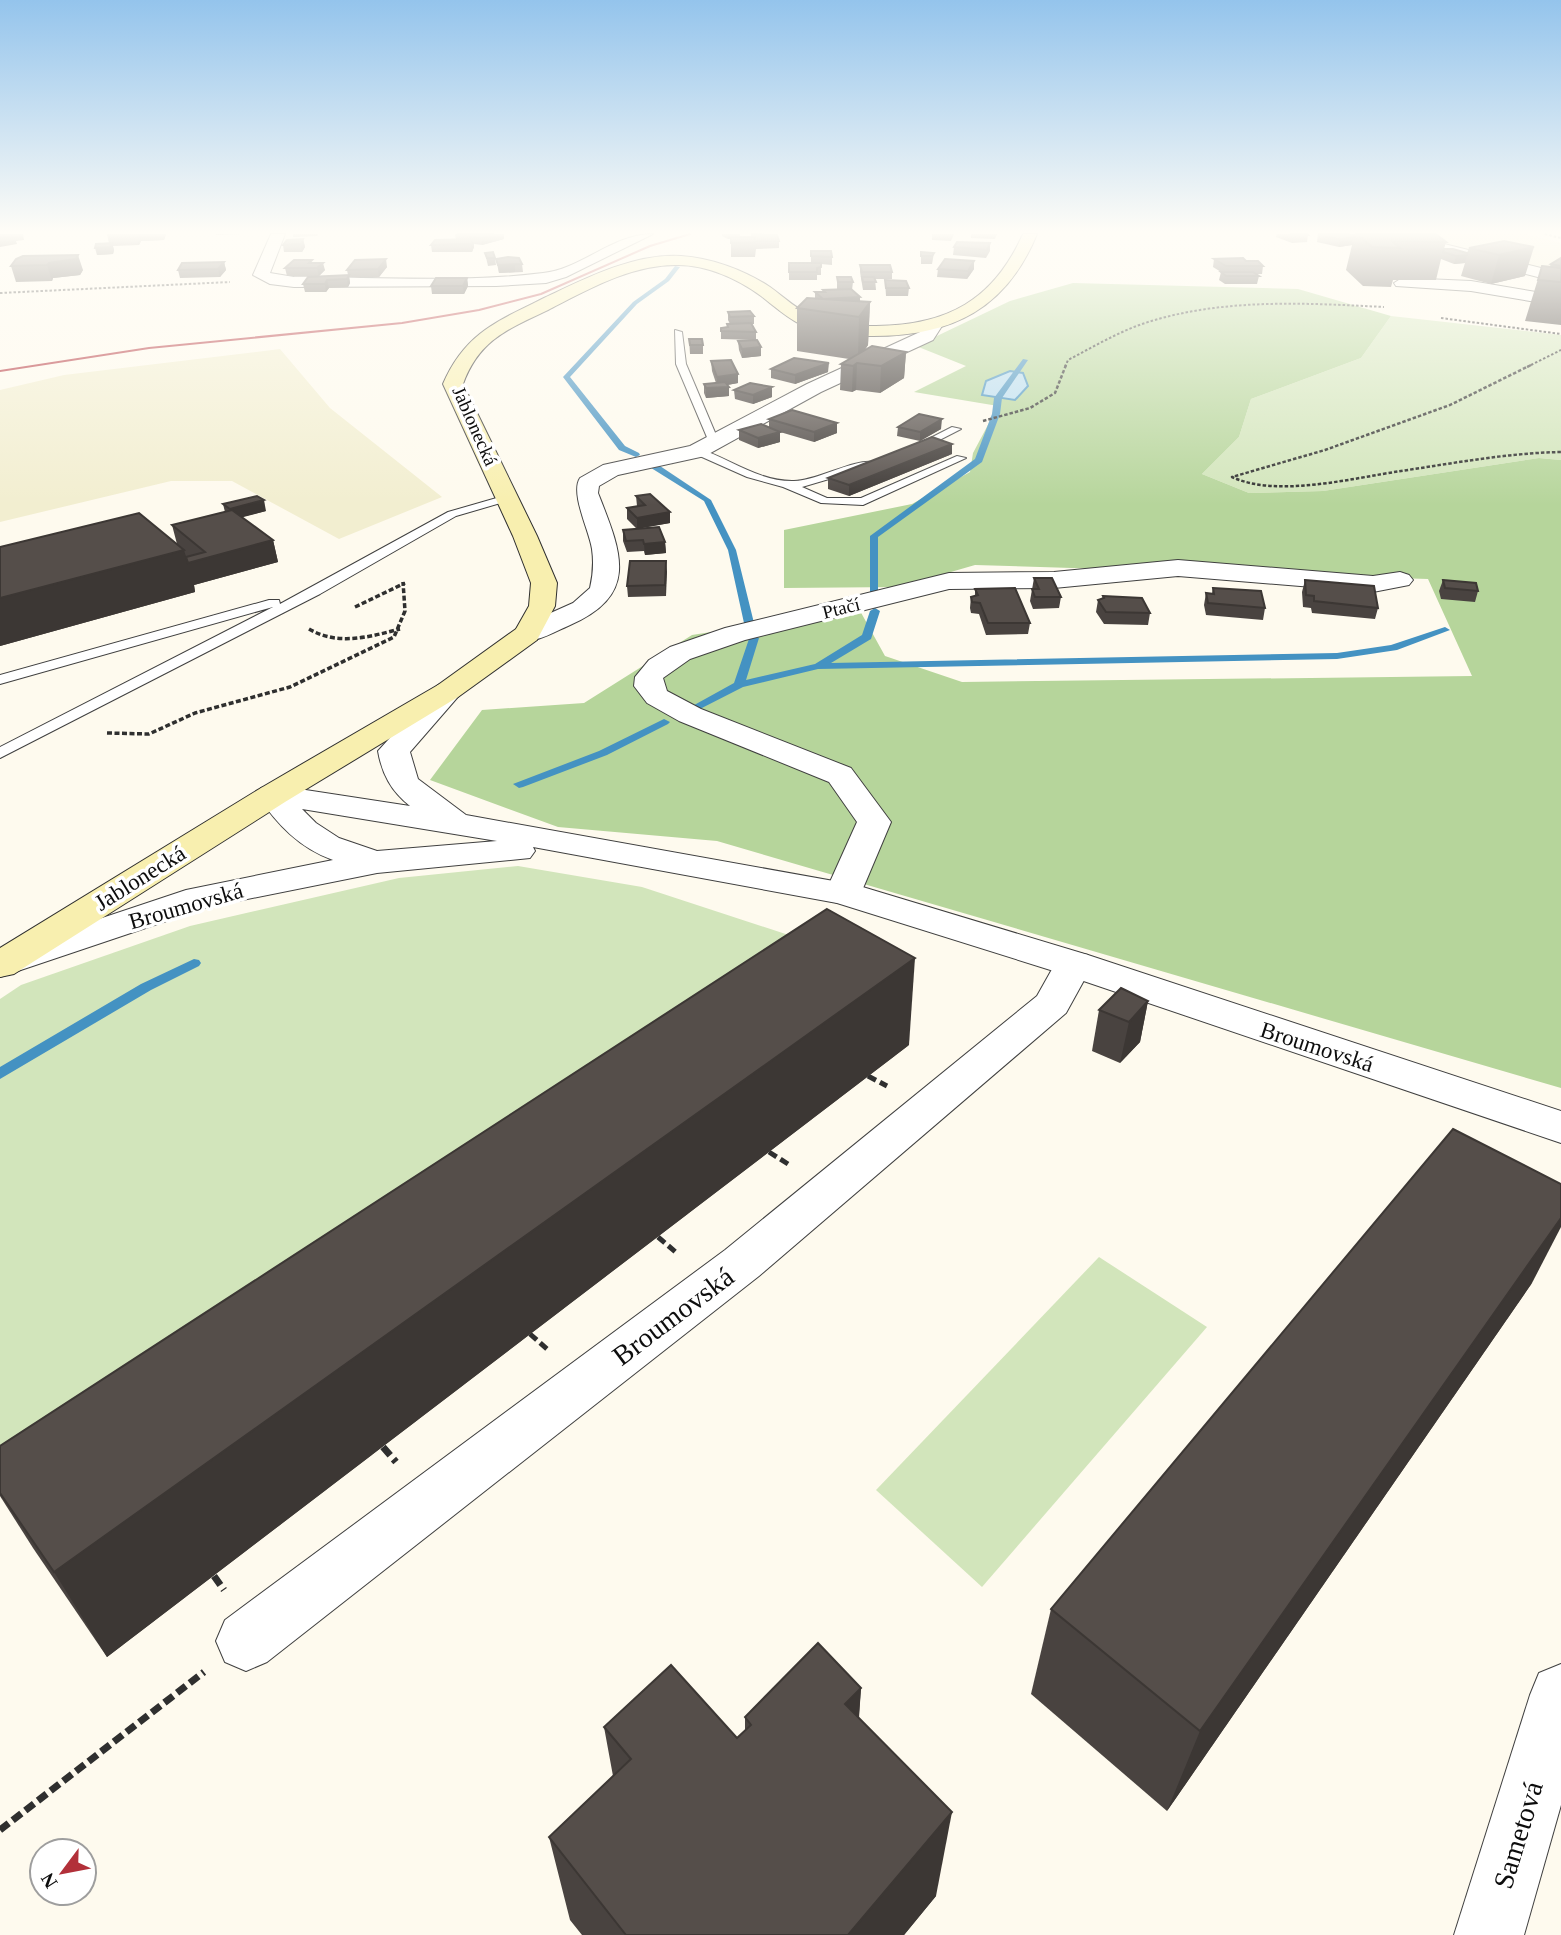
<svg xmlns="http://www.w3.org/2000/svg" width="1561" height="1935" font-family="'Times New Roman',serif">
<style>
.farmland{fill:#f2eed0}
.green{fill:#d2e5bb}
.forest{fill:#b6d59b}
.water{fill:#b7dcf1;stroke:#4492c2;stroke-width:2}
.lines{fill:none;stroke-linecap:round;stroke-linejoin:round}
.stream{fill:#4492c2;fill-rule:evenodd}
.service-casing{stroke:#404040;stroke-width:2}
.minor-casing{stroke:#404040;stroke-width:2}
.tertiary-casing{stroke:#404040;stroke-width:2}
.secondary-casing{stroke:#2f2f2f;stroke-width:2}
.path-far4{stroke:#2f2f2f;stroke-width:2;stroke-dasharray:2.5 2;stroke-linecap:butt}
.path-far3{stroke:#2f2f2f;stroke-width:2.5;stroke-dasharray:3.5 2;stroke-linecap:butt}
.path-far2{stroke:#2f2f2f;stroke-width:3.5;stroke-dasharray:5 2.5;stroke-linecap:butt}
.path-far1{stroke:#2f2f2f;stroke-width:5;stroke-dasharray:9 4.5;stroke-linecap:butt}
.path{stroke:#2f2f2f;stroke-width:7;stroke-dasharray:11 5;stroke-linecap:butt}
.service{fill:#fff;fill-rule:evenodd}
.minor{fill:#fff;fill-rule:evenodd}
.tertiary{fill:#fff;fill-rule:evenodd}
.secondary{fill:#f8efaf;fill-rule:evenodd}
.tram{stroke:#b23039;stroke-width:2}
.wall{fill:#494340}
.shaded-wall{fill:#3c3734}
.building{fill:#554e4a;stroke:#3c3734;stroke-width:2}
.labels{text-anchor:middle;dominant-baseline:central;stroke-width:7;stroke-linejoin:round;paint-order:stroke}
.far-street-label{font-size:19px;fill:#0d0d0d;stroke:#fff}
.street-label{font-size:23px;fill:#0d0d0d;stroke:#fff}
.near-street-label{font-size:28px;fill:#0d0d0d;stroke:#fff}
</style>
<rect width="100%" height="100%" fill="#fefaee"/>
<!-- farmland -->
<g class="farmland">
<polygon points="1399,234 1526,234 1561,243 1561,276"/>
<polygon points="280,349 330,408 442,497 339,539 232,481 171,481 0,522 0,390 64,375"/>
</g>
<!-- green -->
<g class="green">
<polygon points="1391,316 1561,335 1561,460 1539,458 1323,491 1249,493 1202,474 1239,437 1251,399 1361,358"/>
<polygon points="518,866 642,887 801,939 0,1466 0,999 21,985 190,926 399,878"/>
<polygon points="1099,1257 1207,1327 982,1587 876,1490"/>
</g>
<!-- forest -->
<polygon class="forest" points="1073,283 1298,289 1391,316 1361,358 1251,399 1239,437 1202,474 1249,493 1323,491 1539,458 1561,460 1561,1088 717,841 558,827 430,780 482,710 584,703 692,635 859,609 885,656 962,682 1472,676 1428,579 975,565 899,587 784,588 784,530 912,504 970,472 973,453 998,406 914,392 966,366 916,346 1010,301"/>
<!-- water -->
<polygon class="water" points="1010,371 1023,373 1028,386 1015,400 982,395 986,381"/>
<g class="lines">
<!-- stream -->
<g class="stream">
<polygon points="675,266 680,267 669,281 637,304 570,377 625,446 639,453 640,455 636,457 619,450 563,377 633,302 665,279"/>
<polygon points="1023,359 1028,360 1002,398 1000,414 982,462 878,537 878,594 870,596 870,536 975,459 992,414 994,398"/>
<polygon points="648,462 654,462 711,500 736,550 754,623 752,625 744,623 728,550 704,501 648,466"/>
<polygon points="875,608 880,611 871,639 831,663 1337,653 1391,645 1445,627 1450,630 1397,650 1337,659 818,669 743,687 696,711 692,712 687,709 734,683 750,636 759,638 746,680 815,664 862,635 870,611"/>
<polygon points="664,719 670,722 668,724 607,755 523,787 519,788 513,784 599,751"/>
<polygon points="194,959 199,960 201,963 199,966 151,990 0,1079 0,1067 141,984"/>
</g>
<defs>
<g id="service">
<polygon points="675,330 682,332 686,364 719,442 718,444 709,442 676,364"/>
<polygon points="952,427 961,429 918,451 909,449"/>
<path d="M 697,448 C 729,458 759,482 794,481 C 819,480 853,459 873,462 L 873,466 L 802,487 L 827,498 L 861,498 L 957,456 L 966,458 L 863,505 L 821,503 L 783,487 L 747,477 L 693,453 L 693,449 Z"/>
<polygon points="507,495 513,498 511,500 456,516 320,594 0,758 0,747 273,607 0,684 0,675 269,600 279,600 280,604 448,512"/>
</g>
<g id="minor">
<path d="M 271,234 L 285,234 L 270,273 L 294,277 C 374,277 464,283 543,273 C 582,269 612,234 653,234 L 566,277 L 546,283 L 496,286 L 294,287 L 270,284 L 253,275 Z"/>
<polygon points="1379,234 1404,234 1561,273 1561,283 1381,237"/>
<polygon points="1402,278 1471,281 1542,293 1550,298 1542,303 1471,291 1396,286 1394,283"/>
<path d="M 933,321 L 942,326 L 933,340 L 821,392 L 705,456 L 618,475 L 599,486 L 598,493 C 622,554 640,595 568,626 C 552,633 535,644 517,640 L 513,634 L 517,628 L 573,603 L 590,588 C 593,575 594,563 592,549 C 589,530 570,493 580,478 L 603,465 L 690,446 L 807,384 L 920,332 L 927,322 Z"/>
<polygon points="1178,560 1373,576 1400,572 1409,575 1413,580 1409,585 1373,592 1178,576 1054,588 949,589 745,640 690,659 663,678 667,691 701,709 851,768 891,822 861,893 856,901 843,904 830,901 825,893 857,822 829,782 679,721 647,703 634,686 635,677 649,660 670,647 725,628 949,573 1054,572"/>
<polygon points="1074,952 1088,955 1093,964 1066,1013 759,1276 267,1662 246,1671 225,1662 216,1641 225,1620 725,1250 1037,996 1060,955"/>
<polygon points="1561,1664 1561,1805 1524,1935 1454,1935 1530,1695 1539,1673"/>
</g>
<path id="tertiary" d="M 448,682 L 458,685 L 463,691 L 410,752 L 418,779 L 466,815 L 856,885 L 1088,955 L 1561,1111 L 1561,1143 L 1060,973 L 837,903 L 533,847 L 535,851 L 530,858 L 377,873 L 208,907 L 0,977 L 0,952 L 186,890 L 333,860 C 299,848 277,824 257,795 L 261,788 L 273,785 L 410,806 C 391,791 382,774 378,751 L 438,685 ZM 302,809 L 497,841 L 377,851 L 339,838 L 316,823 Z"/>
<path id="secondary" d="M 1023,234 L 1037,234 C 1006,309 952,336 873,336 C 849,336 823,334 800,324 C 786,317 774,306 761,296 C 738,279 707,265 678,265 C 632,264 587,290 548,310 C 508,329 479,340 463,384 L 537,536 L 557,583 L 555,606 L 537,640 L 458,697 L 285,802 L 14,974 L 0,977 L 0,948 L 261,788 L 438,685 L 516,629 L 529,606 L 531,583 L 513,536 L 443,384 C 464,335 495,322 540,300 C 582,280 633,253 681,256 C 712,258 744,270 770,287 C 784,297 797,310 814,317 C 833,326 855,326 876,326 C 947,325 993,301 1023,234 Z"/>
</defs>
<!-- service casing -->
<use href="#service" class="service-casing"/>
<!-- minor casing -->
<use href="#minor" class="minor-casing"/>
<!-- tertiary casing -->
<use href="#tertiary" class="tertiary-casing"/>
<!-- secondary casing -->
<use href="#secondary" class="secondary-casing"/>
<!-- path-far4 -->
<g class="path-far4">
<polyline points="1545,234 1561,238"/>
<polyline points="0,293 230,282"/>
<polyline points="1441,318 1561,334"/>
<path d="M 1065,367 L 1068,360 C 1093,347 1118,332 1145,323 C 1222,298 1305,303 1384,307"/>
<polyline points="1527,367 1561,350"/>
</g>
<!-- path-far3 -->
<g class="path-far3">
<path d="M 1531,365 L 1450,405 L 1325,450 L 1232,477 C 1277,498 1353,478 1401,471 C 1455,463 1507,453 1561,452"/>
<polyline points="983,421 1030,408 1055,393 1066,365"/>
</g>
<!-- path-far2 -->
<g class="path-far2">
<polyline points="355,607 405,583"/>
<path d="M 309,629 C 338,646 369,637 400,629"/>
<polyline points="107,733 149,734 195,713 290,687 394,637 405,611 403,582"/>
</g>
<!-- path-far1 -->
<g class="path-far1">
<polyline points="868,1076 887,1086"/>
<polyline points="769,1152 788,1164"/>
<polyline points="658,1237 678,1254"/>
<polyline points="530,1334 547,1349"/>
</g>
<!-- path -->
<g class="path">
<polyline points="383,1447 396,1462"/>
<polyline points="214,1576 224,1590"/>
<polyline points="0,1830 204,1672"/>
</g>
<!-- service -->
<use href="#service" class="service"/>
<!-- minor -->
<use href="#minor" class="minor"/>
<!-- tertiary -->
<use href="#tertiary" class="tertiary"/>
<!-- secondary -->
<use href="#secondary" class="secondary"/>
<!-- tram -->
<polyline class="tram" points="0,371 149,348 402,323 479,310 541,294 650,246 690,234"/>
</g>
<!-- wall -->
<g class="wall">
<polygon points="107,234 166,234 164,240 141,241 139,245 113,246 114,250 113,254 97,255 109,243"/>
<polygon points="293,234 318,234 317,236 293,237"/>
<polygon points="455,234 504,239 482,245 474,244 474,247 472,252 432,252 431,245 456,240"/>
<polygon points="722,234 740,234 740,237 751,237 751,234 761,234 779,241 779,248 756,249 755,257 731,257 731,239 728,239 722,236"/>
<polygon points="932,234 954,234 951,241 932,240"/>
<polygon points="971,234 997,234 995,239 971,238"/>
<polygon points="1277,234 1307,234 1308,235 1307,242 1292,243 1276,237"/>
<polygon points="1318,234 1436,234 1446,242 1444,249 1467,253 1469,248 1504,241 1525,276 1491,284 1461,276 1465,263 1454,264 1441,259 1436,280 1393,280 1391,287 1363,286 1346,270 1352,245 1339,247 1317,242"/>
<polygon points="303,239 305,247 302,252 284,252 283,245"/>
<polygon points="990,243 990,251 986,258 953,255 954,247"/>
<polygon points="811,251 832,257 832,265 821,264 821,275 817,275 817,280 789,280 789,263 811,263"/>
<polygon points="921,252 934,253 932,264 921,264"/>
<polygon points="485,253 495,258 496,265 488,266"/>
<polygon points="1561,258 1561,325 1525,321 1542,266 1550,266 1551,264"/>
<polygon points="16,259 83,270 80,275 53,278 52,281 16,282 11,266"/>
<polygon points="496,259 522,264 523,272 499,273"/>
<polygon points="1214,259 1246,261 1263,266 1262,274 1256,274 1259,276 1257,284 1225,284 1219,280 1221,272 1213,267"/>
<polygon points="974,261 974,269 967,279 937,277 938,269"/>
<polygon points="224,262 226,270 220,277 180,278 178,270"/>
<polygon points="312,263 325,270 319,276 287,276 285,268"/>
<polygon points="860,265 892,272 892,279 875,279 876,290 863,290 860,272"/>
<polygon points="387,267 379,277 349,277 350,283 348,287 329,288 326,292 305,292 303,284 348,275 347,270"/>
<polygon points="837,277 853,282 852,290 851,290 860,301 870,302 868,345 864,351 906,352 904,378 880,393 856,390 852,392 840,390 841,364 849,359 797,351 797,308 815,298 815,292 823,292 823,290 837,290"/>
<polygon points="467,278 468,286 464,294 432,294 431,286"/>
<polygon points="885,280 909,288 908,296 886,296"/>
<polygon points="728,312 754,316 754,324 752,324 756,332 756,340 761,356 742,358 739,350 738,341 753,340 721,339 721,328 727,327 727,324 730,324 728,320"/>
<polygon points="689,339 703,345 703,354 690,354"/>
<polygon points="711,361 738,374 738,383 727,385 729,396 706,398 704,393 704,384 716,383 712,371"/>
<polygon points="771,369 828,372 795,384 771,378"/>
<polygon points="772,387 772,397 753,404 735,399 734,390"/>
<polygon points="769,419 837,433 814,442 780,432 780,442 758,448 739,440 739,430 769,427"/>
<polygon points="898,427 941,429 920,441 897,436"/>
<polygon points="952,454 849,496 828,489 828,478"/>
<polygon points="636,496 670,523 640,528 665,542 666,553 645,555 644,551 627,552 623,541 623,530 637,529 627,519 627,508 637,506"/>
<polygon points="223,504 266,511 241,517 273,540 278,562 194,585 195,592 0,646 0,547 177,544 172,525 225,512"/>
<polygon points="666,561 666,596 628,597 627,586"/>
<polygon points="1034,578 1061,597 1059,608 1033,609 1030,601"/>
<polygon points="1305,580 1378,608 1375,619 1312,613 1311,608 1303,607 1302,592"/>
<polygon points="1443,580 1478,591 1475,602 1441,599 1439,591"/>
<polygon points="1213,588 1265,608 1263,620 1206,615 1204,605 1206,593 1212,594"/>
<polygon points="975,589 1030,623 1028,634 986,635 979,614 971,613 970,608 971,597 975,596"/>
<polygon points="1103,596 1150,613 1148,625 1104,624 1096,612 1098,600 1102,599"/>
<polygon points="1148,1001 1140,1042 1120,1063 1092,1051 1099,1010"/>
<polygon points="909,1045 107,1657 33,1548 0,1496 0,1446"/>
<polygon points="1532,1283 1167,1811 1031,1694 1051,1609"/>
<polygon points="861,1688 859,1718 936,1896 904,1935 582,1935 570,1920 549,1837 613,1776 604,1727 737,1738 745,1730 745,1717"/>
</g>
<!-- shaded-wall -->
<g class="shaded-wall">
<polygon points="0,234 23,234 24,240 16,241 17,244 0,247"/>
<polygon points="136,234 166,234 164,240 141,241 139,245"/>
<polygon points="216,234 241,234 216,235"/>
<polygon points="494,234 504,234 504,239 482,245 481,238"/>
<polygon points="728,234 740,234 740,238 728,239"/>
<polygon points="1353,237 1352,245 1339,247 1340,240"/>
<polygon points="303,239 305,247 302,252 301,244"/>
<polygon points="473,239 474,247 472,252 471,244"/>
<polygon points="112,243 114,250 113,254 97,255 95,248"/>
<polygon points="1534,247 1525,276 1491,284 1499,255"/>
<polygon points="78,255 83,270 80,275 53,278 52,281 47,265 49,263"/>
<polygon points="1467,255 1465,263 1454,264 1456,256"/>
<polygon points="386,259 387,267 379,277 378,269"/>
<polygon points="974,261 974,269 967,279 968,271"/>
<polygon points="224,262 226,270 220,277 218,269"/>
<polygon points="323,263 325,270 319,276 317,268"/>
<polygon points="515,264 515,272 499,273 498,265"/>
<polygon points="349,275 350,283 348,287 347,279"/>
<polygon points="467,278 468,286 464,294 463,286"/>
<polygon points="327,280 329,288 326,292 325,284"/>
<polygon points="860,297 860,305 824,300"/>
<polygon points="870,302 868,345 858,360 859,317"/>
<polygon points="761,347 761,356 742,358 742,349"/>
<polygon points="906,352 904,378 880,393 881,366"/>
<polygon points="829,363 828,372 795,384 795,375"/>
<polygon points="857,363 856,390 852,392 853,366"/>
<polygon points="738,374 738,383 717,387 717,377"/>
<polygon points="729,387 729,396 706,398 706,388"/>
<polygon points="772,387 772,397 753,404 753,395"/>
<polygon points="942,419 941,429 920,441 920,432"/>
<polygon points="837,423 837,433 814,442 814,432"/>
<polygon points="780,432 780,442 758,448 758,438"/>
<polygon points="952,444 952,454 849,496 849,485"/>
<polygon points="264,500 266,511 232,520 230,509"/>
<polygon points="670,512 670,523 637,529 637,518"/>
<polygon points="273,540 278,562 194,585 195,592 0,646 0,598 184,550 188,563"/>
<polygon points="665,542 666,553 645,555 644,544"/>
<polygon points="666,561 667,572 666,596 665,585"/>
<polygon points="915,958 909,1045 107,1657 54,1572"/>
<polygon points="1148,1001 1140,1042 1120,1063 1129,1022"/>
<polygon points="1561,1218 1561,1227 1532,1283 1167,1811 1200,1731"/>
<polygon points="861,1688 854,1778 845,1704"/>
<polygon points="952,1812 936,1896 904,1935 848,1935"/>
</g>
<!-- building -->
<g class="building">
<polygon points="457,234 494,234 481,238"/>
<polygon points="752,234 777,235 779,241 755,241 755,237 753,237"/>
<polygon points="1290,234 1307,234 1308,235 1293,235"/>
<polygon points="1318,234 1348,234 1354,236 1353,237 1340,240"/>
<polygon points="1357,234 1436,234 1446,242 1392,241 1400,248 1372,247"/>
<polygon points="731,237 755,237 755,242 731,243"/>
<polygon points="303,239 301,244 283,245 287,240"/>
<polygon points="473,239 471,244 431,245 435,240"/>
<polygon points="1504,241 1534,247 1499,255 1469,248"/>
<polygon points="957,242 990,243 987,250 954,247"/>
<polygon points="112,243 111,247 95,248 96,244"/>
<polygon points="1444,249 1453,249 1467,253 1467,255 1456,256 1443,252"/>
<polygon points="811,251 831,251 832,257 811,256"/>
<polygon points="493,252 495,258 487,258 485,253"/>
<polygon points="921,252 934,253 932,256 921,256"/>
<polygon points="78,255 76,259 49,263 47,265 11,266 16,259 23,256"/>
<polygon points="508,257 519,258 522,264 498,265 496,259"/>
<polygon points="1243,258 1246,261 1258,261 1263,266 1226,266 1214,259"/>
<polygon points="1561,258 1561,266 1551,264"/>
<polygon points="386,259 378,269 347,270 355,260"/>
<polygon points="945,259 974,261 968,271 938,269"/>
<polygon points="294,260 312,260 309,263 323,263 317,268 285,268"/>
<polygon points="224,262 218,269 178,270 182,263"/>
<polygon points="789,263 821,263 821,267 817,268 817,272 789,272"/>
<polygon points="860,265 890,265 892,272 862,272"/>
<polygon points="1542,266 1561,268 1561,282 1538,280"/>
<polygon points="1221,272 1253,272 1259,276 1226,276"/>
<polygon points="349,275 347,279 327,280 325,284 303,284 308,277"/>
<polygon points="837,277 851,277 853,282 838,282"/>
<polygon points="862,277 874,277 876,282 863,282"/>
<polygon points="436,278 467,278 463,286 431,286"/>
<polygon points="885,280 906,281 909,288 886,288"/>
<polygon points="851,289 860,297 823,299 815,292 825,292 823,290"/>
<polygon points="807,298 870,302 859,317 797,308"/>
<polygon points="750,311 754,316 730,317 728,312"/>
<polygon points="751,323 756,332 721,331 721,328 728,327 727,324"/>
<polygon points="689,339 702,339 703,345 690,345"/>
<polygon points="757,340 761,347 742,349 738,341"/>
<polygon points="872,346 906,352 881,366 857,363 853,366 841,364"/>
<polygon points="794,358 829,363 795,375 771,369"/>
<polygon points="731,360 738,374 717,377 711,361"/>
<polygon points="725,382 729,387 706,388 704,384"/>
<polygon points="750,383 772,387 753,395 734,390"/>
<polygon points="792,410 837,423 814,432 769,419"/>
<polygon points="919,414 942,419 920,432 898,427"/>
<polygon points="761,424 780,432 758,438 739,430"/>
<polygon points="932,437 952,444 849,485 828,478"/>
<polygon points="650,494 670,512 637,518 627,508 645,505 636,496"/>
<polygon points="257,496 264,500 230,509 223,504"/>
<polygon points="232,510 273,540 188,563 186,557 205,552 172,525"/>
<polygon points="139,513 184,550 0,598 0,547"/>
<polygon points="659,527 665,542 644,544 643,540 626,541 623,530"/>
<polygon points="630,561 666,561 665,585 627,586"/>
<polygon points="1034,578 1052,578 1061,597 1035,597 1032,589 1039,589"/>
<polygon points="1305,580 1374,586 1378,608 1314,601 1314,596 1306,595"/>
<polygon points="1443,580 1476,583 1478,591 1445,588"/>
<polygon points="1015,588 1030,623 988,623 980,603 972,602 971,597 978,595 975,589"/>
<polygon points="1213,588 1261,591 1265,608 1208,603 1206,593 1214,594"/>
<polygon points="1103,596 1142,598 1150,613 1106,612 1098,600 1104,598"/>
<polygon points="827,909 915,958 54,1572 0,1493 0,1446"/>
<polygon points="1121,988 1148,1001 1129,1022 1099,1010"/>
<polygon points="1453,1129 1561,1184 1561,1218 1200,1731 1051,1609"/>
<polygon points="818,1643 861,1688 845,1704 952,1812 848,1935 626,1935 549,1837 631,1759 604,1727 671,1665 737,1738 751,1725 745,1717"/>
</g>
<!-- sky -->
<linearGradient id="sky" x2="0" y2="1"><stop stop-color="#94c4ec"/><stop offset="0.46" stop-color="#fffdf7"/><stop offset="1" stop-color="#fffdf7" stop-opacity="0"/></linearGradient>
<rect width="1561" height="505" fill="url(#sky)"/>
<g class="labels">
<!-- far-street labels -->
<g class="far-street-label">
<text transform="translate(475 426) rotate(66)">Jablonecká</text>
<text transform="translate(841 608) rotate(-14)">Ptačí</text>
</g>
<!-- street labels -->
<g class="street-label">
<text transform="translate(140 878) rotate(-32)">Jablonecká</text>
<text transform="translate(186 906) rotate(-16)">Broumovská</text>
<text transform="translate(1317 1047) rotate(18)">Broumovská</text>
</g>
<!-- near-street labels -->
<g class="near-street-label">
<text transform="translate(673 1316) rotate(-37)">Broumovská</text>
<text transform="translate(1518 1835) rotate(-73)">Sametová</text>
</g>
</g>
<!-- north arrow -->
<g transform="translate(63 1872) rotate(238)"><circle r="33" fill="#ffffff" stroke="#9e9e9e" stroke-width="2"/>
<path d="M0-5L12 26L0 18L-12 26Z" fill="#b23039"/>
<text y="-10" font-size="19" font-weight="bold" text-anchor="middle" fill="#0d0d0d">N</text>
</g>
</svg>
